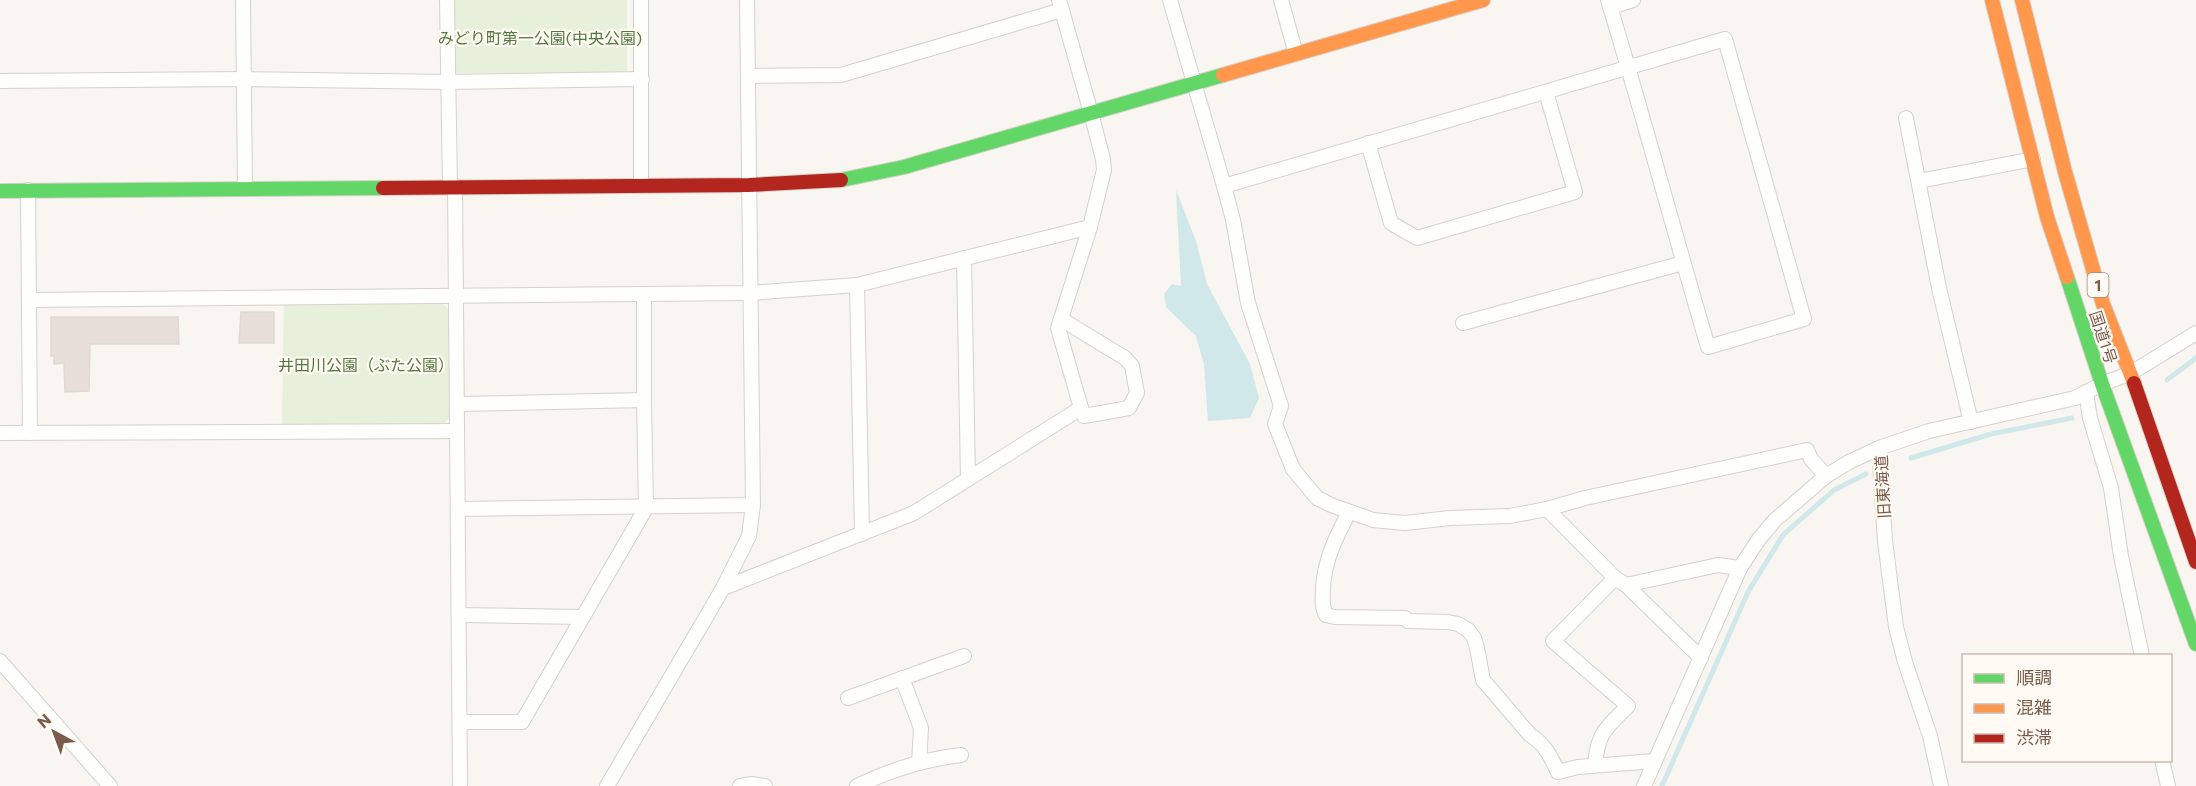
<svg xmlns="http://www.w3.org/2000/svg" width="2196" height="786" font-family="Commissioner,'Noto Sans JP',sans-serif">
<style>
.green{fill:#e7f0db}
.water{fill:#d0e8ea}
.lines{fill:none;stroke-linecap:round;stroke-linejoin:round}
.stream{stroke:#d0e8ea;stroke-width:5}
.building{fill:#e6ded7;stroke:#e2d8d2;stroke-width:1.5}
.street-casing{stroke:#d7d1cb;stroke-width:16}
.fast-casing{stroke:#d9d2cb;stroke-width:16}
.slow-casing{stroke:#d9d2cb;stroke-width:16}
.jam-casing{stroke:#d9d2cb;stroke-width:16}
.street{stroke:#fefefd;stroke-width:14}
.fast{stroke:#63d668;stroke-width:14}
.slow{stroke:#ff974d;stroke-width:14}
.jam{stroke:#b3261e;stroke-width:14}
.labels{text-anchor:middle;dominant-baseline:central;stroke-width:4.5;stroke-linejoin:round;paint-order:stroke}
.shield{fill:#fffaf3;stroke:#a28b7f;stroke-width:1.5}
.shield-label{font-size:15px;font-weight:bold;fill:#7a5c4d}
.park-label{font-size:16px;fill:#537a41;stroke:#fffaf3}
.street-label{font-size:16px;fill:#7a5c4d;stroke:#fffaf3}
</style>
<rect width="100%" height="100%" fill="#f9f5f0"/>
<!-- green -->
<g class="green">
<polygon points="452,0 627,0 627,75 453,73"/>
<polygon points="443,304 448,309 449,418 444,424 282,424 284,305"/>
</g>
<!-- water -->
<polygon class="water" points="1176,190 1196,241 1207,284 1250,364 1259,398 1250,418 1208,421 1204,364 1196,336 1166,307 1164,294 1172,284 1181,286"/>
<g class="lines">
<!-- stream -->
<g class="stream">
<polyline points="2167,380 2196,358"/>
<polyline points="1911,458 1991,434 2072,418"/>
<polyline points="1662,786 1748,592 1783,535 1834,490 1866,474"/>
</g>
</g>
<!-- building -->
<g class="building">
<polygon points="241,312 274,312 274,343 239,343"/>
<polygon points="51,317 178,317 179,344 90,344 89,391 65,392 64,363 54,364 54,356 51,356"/>
</g>
<g class="lines">
<defs>
<g id="street">
<polyline points="243,0 245,189"/>
<polyline points="447,0 450,186"/>
<polyline points="641,0 641,186"/>
<polyline points="1170,0 1224,186 1233,220 1248,303 1281,406 1275,424 1293,469 1317,498 1331,505 1373,520 1405,523 1450,518 1510,516 1547,509 1615,578 1626,585 1701,658"/>
<polyline points="1281,0 1296,54"/>
<polyline points="1610,7 1633,0"/>
<polyline points="748,76 841,75 1062,10"/>
<polyline points="0,81 244,79 449,82 642,79"/>
<polyline points="1906,118 1939,288 1971,422"/>
<polyline points="1368,143 1391,223 1417,238 1575,192 1546,92"/>
<polyline points="1919,181 2033,159"/>
<polyline points="455,186 460,786"/>
<path d="M 1224,186 L 1725,39 L 1804,319 L 1708,347 C 1674,232 1643,115 1608,0"/>
<polyline points="28,190 30,433"/>
<polyline points="964,258 968,479"/>
<polyline points="857,285 862,534"/>
<polyline points="29,300 749,293 857,285 1090,227"/>
<polyline points="1061,319 1125,358 1132,366 1137,393 1129,408 1084,416 1081,408"/>
<polyline points="1463,323 1683,263"/>
<polyline points="2086,392 2090,418 2111,488 2121,556 2142,656"/>
<polyline points="458,404 644,400 644,295"/>
<polyline points="0,433 457,431"/>
<polyline points="1879,448 1885,541 1896,627 1905,662 1930,736 1941,786"/>
<polyline points="458,509 753,505"/>
<polyline points="1547,509 1585,498 1807,450 1811,459 1826,476"/>
<path d="M 1349,512 C 1336,537 1325,559 1323,587 C 1323,597 1321,606 1326,615 L 1335,617 L 1405,618 L 1408,621 L 1448,622 L 1458,624 L 1468,630 L 1474,638 L 1477,648 L 1483,680 L 1530,735 C 1545,744 1551,757 1558,772 L 1578,767 L 1655,761"/>
<polyline points="1626,585 1718,565 1740,568"/>
<polyline points="723,588 914,513 1081,408 1058,328 1090,227 1104,170 1103,159 1091,113 1059,0"/>
<polyline points="459,615 581,617"/>
<polyline points="0,661 110,786"/>
<polyline points="902,678 921,728 919,763"/>
<polyline points="848,698 964,656"/>
<polyline points="460,722 522,722 646,508 644,400"/>
<polyline points="2162,760 2168,786"/>
<path d="M 1595,765 C 1598,732 1605,729 1628,706 L 1553,641 L 1615,578"/>
<polyline points="607,786 723,588 749,536 753,505 747,0"/>
<polyline points="740,786 752,784 765,786"/>
<path d="M 857,786 C 890,770 925,759 961,755"/>
<polyline points="1644,786 1740,568 1759,539 1775,520 1826,476 1849,462 1879,448 1929,431 2075,398 2102,384 2131,373 2196,333"/>
</g>
<g id="fast">
<polyline points="841,180 904,167 1223,75"/>
<polyline points="0,191 383,188"/>
<polyline points="2067,277 2102,384 2196,644"/>
</g>
<g id="slow">
<polyline points="1992,0 2047,217 2067,277"/>
<polyline points="2022,0 2065,172 2103,304 2134,383"/>
<polyline points="1223,75 1483,0"/>
</g>
<g id="jam">
<polyline points="383,188 749,185 841,180"/>
<polyline points="2134,383 2196,562"/>
</g>
</defs>
<!-- street casing -->
<use href="#street" class="street-casing"/>
<!-- fast casing -->
<use href="#fast" class="fast-casing"/>
<!-- slow casing -->
<use href="#slow" class="slow-casing"/>
<!-- jam casing -->
<use href="#jam" class="jam-casing"/>
<!-- street -->
<use href="#street" class="street"/>
<!-- fast -->
<use href="#fast" class="fast"/>
<!-- slow -->
<use href="#slow" class="slow"/>
<!-- jam -->
<use href="#jam" class="jam"/>
</g>
<g class="labels">
<!-- shield labels -->
<rect class="shield" x="2087.5" y="273" width="21" height="24" rx="4.5"/>
<g class="shield-label">
<text x="2098" y="285">1</text>
</g>
<!-- park labels -->
<g class="park-label">
<text x="540" y="37">みどり町第一公園(中央公園)</text>
<text x="366" y="364">井田川公園（ぶた公園）</text>
</g>
<!-- street labels -->
<g class="street-label">
<text transform="translate(2104 337) rotate(72)">国道1号</text>
<text transform="translate(1882 487) rotate(-93)">旧東海道</text>
</g>
</g>
<!-- legend -->
<rect x="1962" y="654" width="210" height="108" fill="#fffaf3" stroke="#cabbb1" stroke-width="1.5"/>
<rect x="1974" y="674" width="30" height="9" fill="#63d668" stroke="#cabbb1" stroke-width="1.5"/>
<text x="2016" y="684" font-size="18" fill="#7a5c4d">順調</text>
<rect x="1974" y="704" width="30" height="9" fill="#ff974d" stroke="#cabbb1" stroke-width="1.5"/>
<text x="2016" y="714" font-size="18" fill="#7a5c4d">混雑</text>
<rect x="1974" y="734" width="30" height="9" fill="#b3261e" stroke="#cabbb1" stroke-width="1.5"/>
<text x="2016" y="744" font-size="18" fill="#7a5c4d">渋滞</text>
<!-- north arrow -->
<g transform="translate(54 732) rotate(319)" stroke="#fffaf3" stroke-width="4.5" paint-order="stroke">
<path d="M0-4.5L10 22L0 15L-10 22Z" fill="#7a5c4d"/>
<text y="-9" font-size="16" font-weight="bold" text-anchor="middle" fill="#7a5c4d">N</text>
</g>
</svg>
